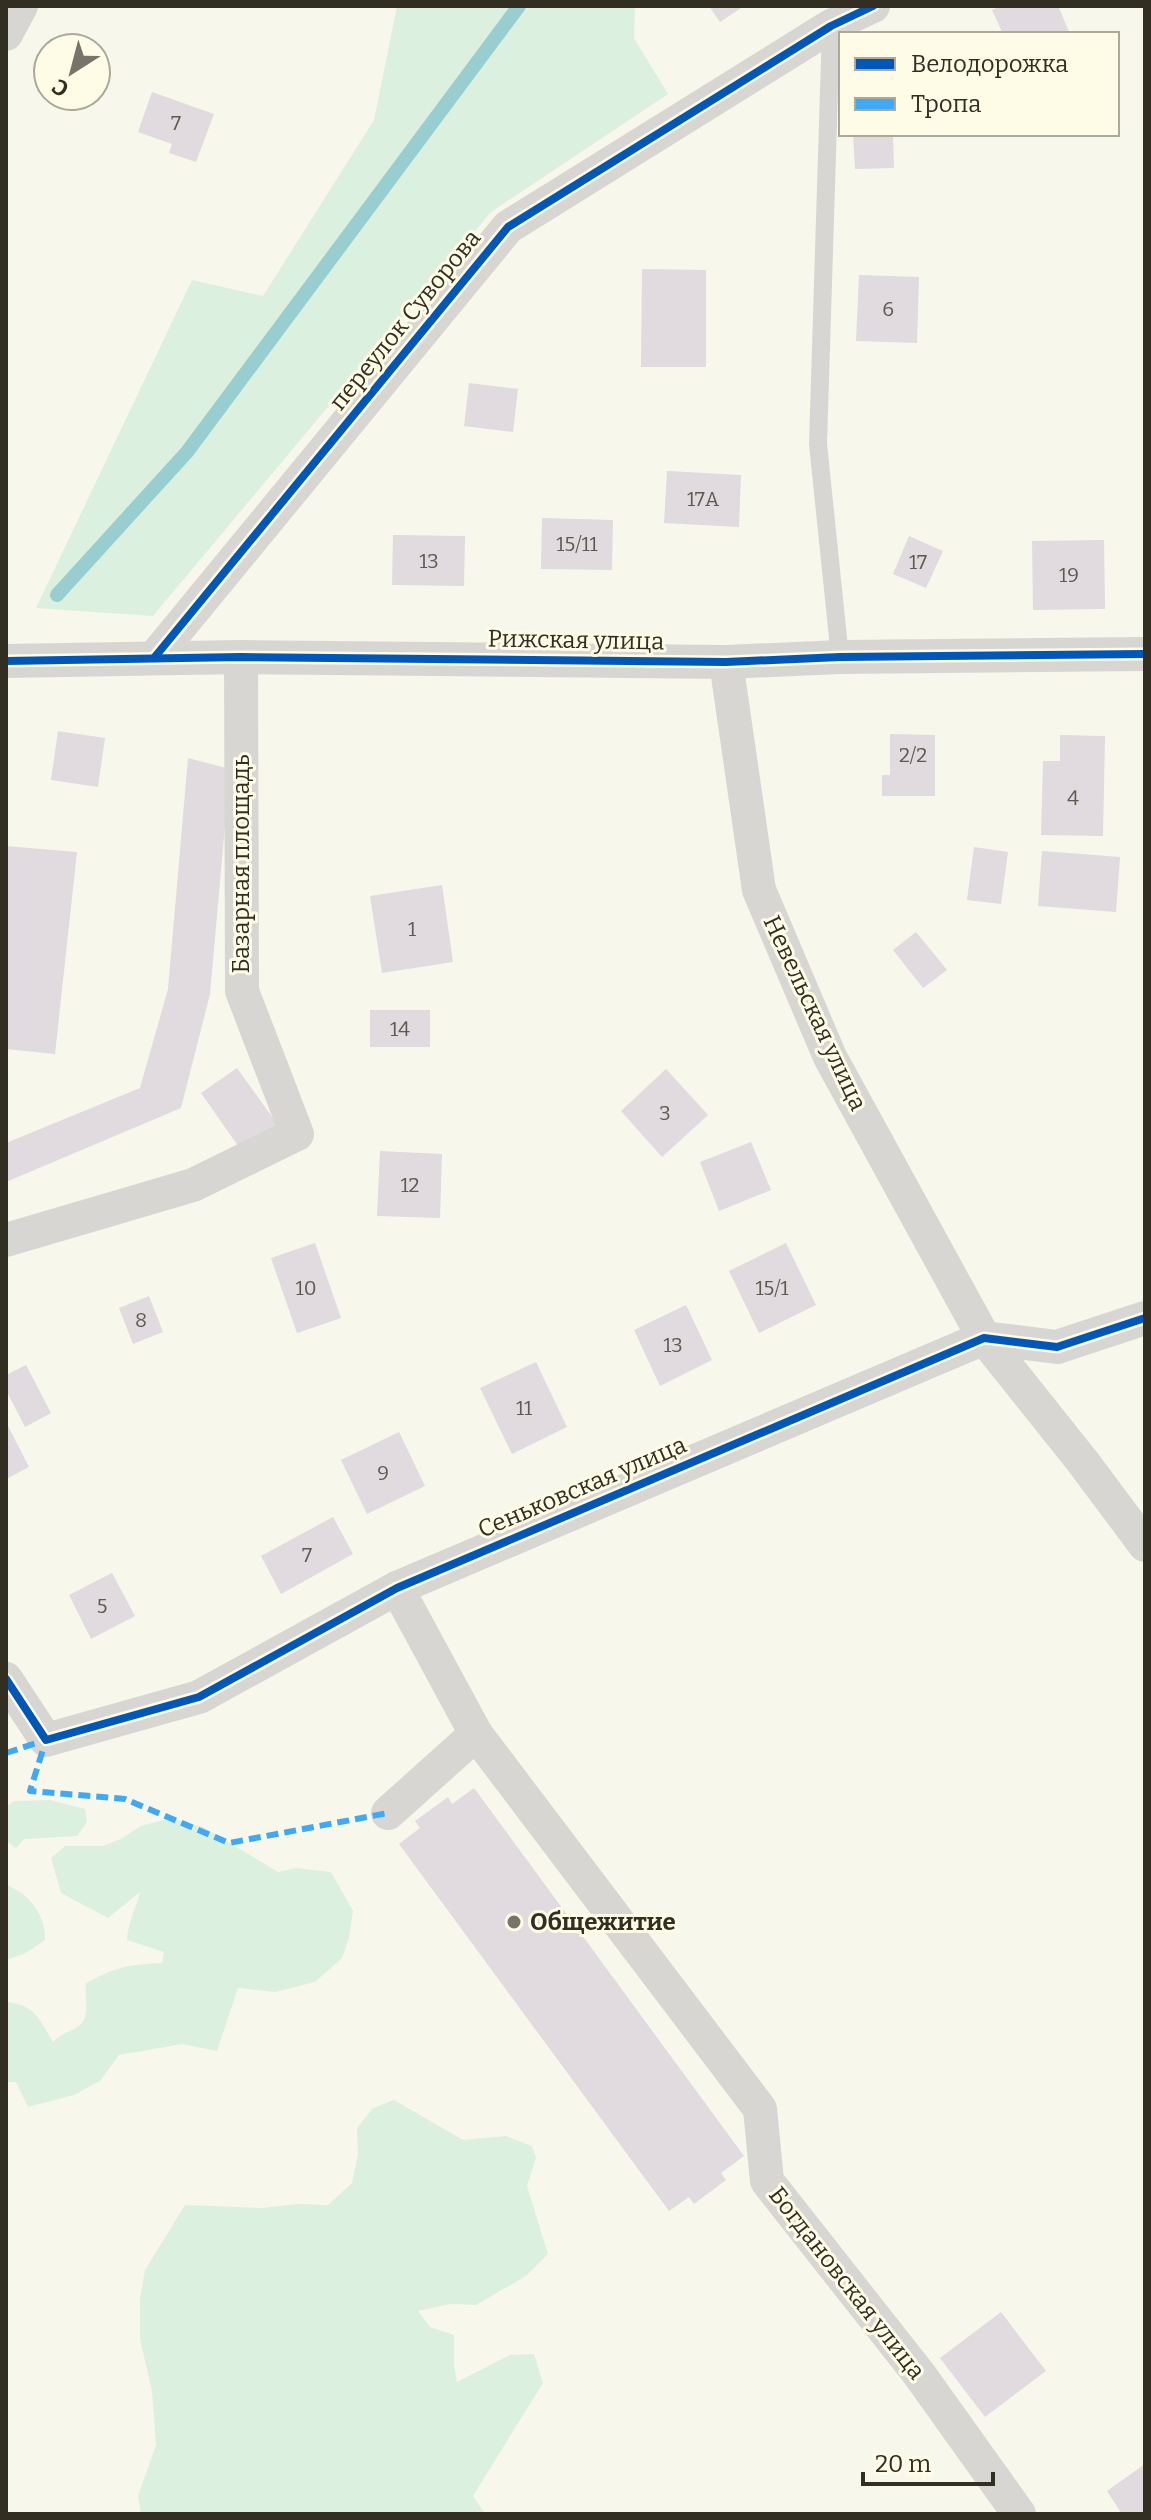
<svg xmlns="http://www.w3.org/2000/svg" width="1151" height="2520" font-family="Bitter,serif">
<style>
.green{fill:#dcf0e0}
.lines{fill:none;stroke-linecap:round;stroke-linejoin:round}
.stream{stroke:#99ced1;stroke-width:14}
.building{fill:#e1dade}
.lane{stroke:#d8d6d3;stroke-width:18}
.street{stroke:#d8d6d3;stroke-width:34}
.quiet{stroke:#3fa9f5;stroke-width:6;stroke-dasharray:12 6;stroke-linecap:butt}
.cycleway-casing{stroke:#fefbe6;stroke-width:13}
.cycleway{stroke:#0057b8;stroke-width:8}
.poi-dot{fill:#777569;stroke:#fefbe6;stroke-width:3}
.labels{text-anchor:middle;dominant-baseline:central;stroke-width:6;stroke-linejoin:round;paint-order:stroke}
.number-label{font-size:20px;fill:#5e5a51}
.street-label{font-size:24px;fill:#322f22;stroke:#fefbe6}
.poi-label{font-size:24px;font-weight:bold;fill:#322f22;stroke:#fefbe6;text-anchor:start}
</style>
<rect width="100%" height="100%" fill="#f8f7ec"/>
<!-- green -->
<g class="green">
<polygon points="397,6 635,6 634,38 668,94 491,212 153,616 36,608 192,280 263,296 374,120"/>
<polygon points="50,1800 85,1809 87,1822 77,1836 24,1839 16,1848 6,1841 6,1807 14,1801"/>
<path d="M 171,1818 L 203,1827 L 278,1872 L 296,1868 L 331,1872 L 353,1911 L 349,1938 L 342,1958 L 315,1982 L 275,1992 L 238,1988 L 217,2051 L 182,2044 L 119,2055 L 100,2081 L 74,2095 L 28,2107 L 16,2082 L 6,2082 L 6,2002 C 36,2005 39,2019 53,2042 C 61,2034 67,2033 76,2028 C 92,2020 84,1998 86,1983 C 114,1968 129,1964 162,1963 L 164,1952 L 127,1940 C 128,1921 136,1909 140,1892 L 108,1918 L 61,1893 L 51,1858 L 65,1846 L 103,1846 L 121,1839 L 141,1826 Z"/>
<path d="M 6,1885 C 29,1893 46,1916 45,1940 L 26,1953 L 6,1960 Z"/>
<polygon points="394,2100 463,2140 506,2136 532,2146 536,2158 527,2186 548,2254 526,2276 476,2305 451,2304 418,2311 430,2327 454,2335 454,2365 457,2382 510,2355 534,2354 543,2383 473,2496 485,2514 141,2514 138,2496 156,2445 152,2391 140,2339 140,2298 145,2270 185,2205 262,2208 297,2204 328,2205 352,2183 358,2154 357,2128 373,2108"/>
</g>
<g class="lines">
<!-- stream -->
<polyline class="stream" points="57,595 187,452 519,6"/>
</g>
<!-- building -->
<g class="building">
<polygon points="709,6 744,6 720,22"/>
<polygon points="1001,6 1058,6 1070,34 1003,34 992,10"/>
<polygon points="152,92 214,114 196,162 169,153 172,144 138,132"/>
<polygon points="853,134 893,134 894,168 855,169"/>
<polygon points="642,269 706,270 706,367 641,367"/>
<polygon points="859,275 919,277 917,343 856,341"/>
<polygon points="469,383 518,389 513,432 464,426"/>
<polygon points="667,471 741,475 739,527 664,523"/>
<polygon points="542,518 613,520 612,570 541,569"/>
<polygon points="393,535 465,536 464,586 392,585"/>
<polygon points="909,536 943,551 926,588 893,574"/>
<polygon points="1104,540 1105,609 1033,610 1032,541"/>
<polygon points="58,731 105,738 98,787 51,780"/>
<polygon points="890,734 935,735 935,796 882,796 882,775 890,775"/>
<polygon points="1060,735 1105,736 1103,836 1041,835 1043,761 1060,761"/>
<polygon points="188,758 230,769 210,994 181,1108 6,1182 6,1143 140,1088 168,989"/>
<polygon points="6,846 77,852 55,1054 6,1049"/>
<polygon points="974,847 1008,852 1001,904 967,900"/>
<polygon points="1042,851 1120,857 1116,912 1038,906"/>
<polygon points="442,885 453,962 382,973 370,896"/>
<polygon points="916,932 947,970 923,988 893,950"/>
<rect x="370" y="1010" width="60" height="37"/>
<polygon points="237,1068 278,1125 241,1150 201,1093"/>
<polygon points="666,1069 708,1115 662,1157 621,1111"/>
<polygon points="751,1142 771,1190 719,1211 700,1162"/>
<polygon points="380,1151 442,1154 440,1218 377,1216"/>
<polygon points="315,1243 341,1318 297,1333 271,1258"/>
<polygon points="786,1243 816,1305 759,1333 729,1271"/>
<polygon points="149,1296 163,1332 133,1344 119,1308"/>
<polygon points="686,1305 712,1360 660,1386 634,1330"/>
<polygon points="536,1362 567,1427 512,1454 480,1388"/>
<polygon points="26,1365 51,1413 25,1427 6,1390 6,1375"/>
<polygon points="6,1422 29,1467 6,1479"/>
<polygon points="399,1432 425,1486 367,1514 341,1460"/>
<polygon points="333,1517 353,1554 281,1594 261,1556"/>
<polygon points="112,1573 135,1616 91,1639 69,1595"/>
<polygon points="474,1788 744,2156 721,2173 726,2180 694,2204 689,2197 669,2211 399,1844 420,1828 415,1821 448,1797 452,1804"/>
<polygon points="1001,2312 1046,2371 985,2417 940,2358"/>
<polygon points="1145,2464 1145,2514 1122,2514 1107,2491"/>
</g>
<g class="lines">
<!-- lane -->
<polyline class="lane" points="831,26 818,444 840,657"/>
<!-- street -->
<g class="street">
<polyline points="6,34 21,6"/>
<polyline points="154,658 508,227 831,26 873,6"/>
<polyline points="6,661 241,657 726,662 840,657 1145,654"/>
<polyline points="726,662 759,890 830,1057 984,1338 1083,1462 1145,1545"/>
<polyline points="6,1240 193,1185 297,1134 242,991 241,657"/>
<polyline points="6,1679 46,1740 199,1697 397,1588 984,1338 1057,1347 1145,1318"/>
<polyline points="476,1734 760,2109 767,2181 919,2374 1019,2514"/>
<polyline points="388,1813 476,1734 397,1588"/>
</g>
<!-- quiet -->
<polyline class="quiet" points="6,1753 46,1740 30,1791 125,1799 229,1843 388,1813"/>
<defs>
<g id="cycleway">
<polyline points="154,658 508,227 831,26 873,6"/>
<polyline points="6,661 241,657 726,662 840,657 1145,654"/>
<polyline points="6,1679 46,1740 199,1697 397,1588 984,1338 1057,1347 1145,1318"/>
</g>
</defs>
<!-- cycleway casing -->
<use href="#cycleway" class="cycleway-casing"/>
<!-- cycleway -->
<use href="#cycleway" class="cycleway"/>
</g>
<!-- markers -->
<circle class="poi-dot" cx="514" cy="1922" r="8"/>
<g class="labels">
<!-- number labels -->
<g class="number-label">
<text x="176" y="123">7</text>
<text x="888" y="309">6</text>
<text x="703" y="499">17А</text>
<text x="577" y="544">15/11</text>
<text x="429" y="561">13</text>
<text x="918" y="562">17</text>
<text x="1069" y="575">19</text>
<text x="913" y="755">2/2</text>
<text x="1073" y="798">4</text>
<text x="412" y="929">1</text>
<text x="400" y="1029">14</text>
<text x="665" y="1113">3</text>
<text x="410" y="1185">12</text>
<text x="306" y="1288">10</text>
<text x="772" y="1288">15/1</text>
<text x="141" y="1320">8</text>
<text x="673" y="1345">13</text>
<text x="524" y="1408">11</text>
<text x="383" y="1473">9</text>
<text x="307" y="1555">7</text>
<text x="102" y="1606">5</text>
</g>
<!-- street labels -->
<g class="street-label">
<text transform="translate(405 320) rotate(-51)">переулок Суворова</text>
<text transform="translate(576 640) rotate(1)">Рижская улица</text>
<text transform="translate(241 864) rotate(-90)">Базарная площадь</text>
<text transform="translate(815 1013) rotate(65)">Невельская улица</text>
<text transform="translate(582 1487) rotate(-23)">Сеньковская улица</text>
<text transform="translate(847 2283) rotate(52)">Богдановская улица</text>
</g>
<!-- poi labels -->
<g class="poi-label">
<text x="530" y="1922">Общежитие</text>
</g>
</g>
<!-- border -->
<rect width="1151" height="2520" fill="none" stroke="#322f22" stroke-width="16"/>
<!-- legend -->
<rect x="839" y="32" width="280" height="104" fill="#fefbe6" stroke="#aca998" stroke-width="2"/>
<rect x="855" y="58" width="40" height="12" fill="#0057b8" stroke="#aca998" stroke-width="2"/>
<text x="911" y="72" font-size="24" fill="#322f22">Велодорожка</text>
<rect x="855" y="98" width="40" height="12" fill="#3fa9f5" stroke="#aca998" stroke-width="2"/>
<text x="911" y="112" font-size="24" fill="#322f22">Тропа</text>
<!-- north arrow -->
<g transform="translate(72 72) rotate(216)"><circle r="38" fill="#fefbe6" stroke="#aca998" stroke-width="2"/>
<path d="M0-6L14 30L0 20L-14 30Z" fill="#777569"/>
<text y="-12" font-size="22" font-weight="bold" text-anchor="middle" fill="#322f22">С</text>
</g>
<!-- scale -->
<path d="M863 2472v12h130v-12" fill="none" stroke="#322f22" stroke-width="4"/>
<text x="875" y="2472" font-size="24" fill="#322f22" stroke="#fefbe6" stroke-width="6" paint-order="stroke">20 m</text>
</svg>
